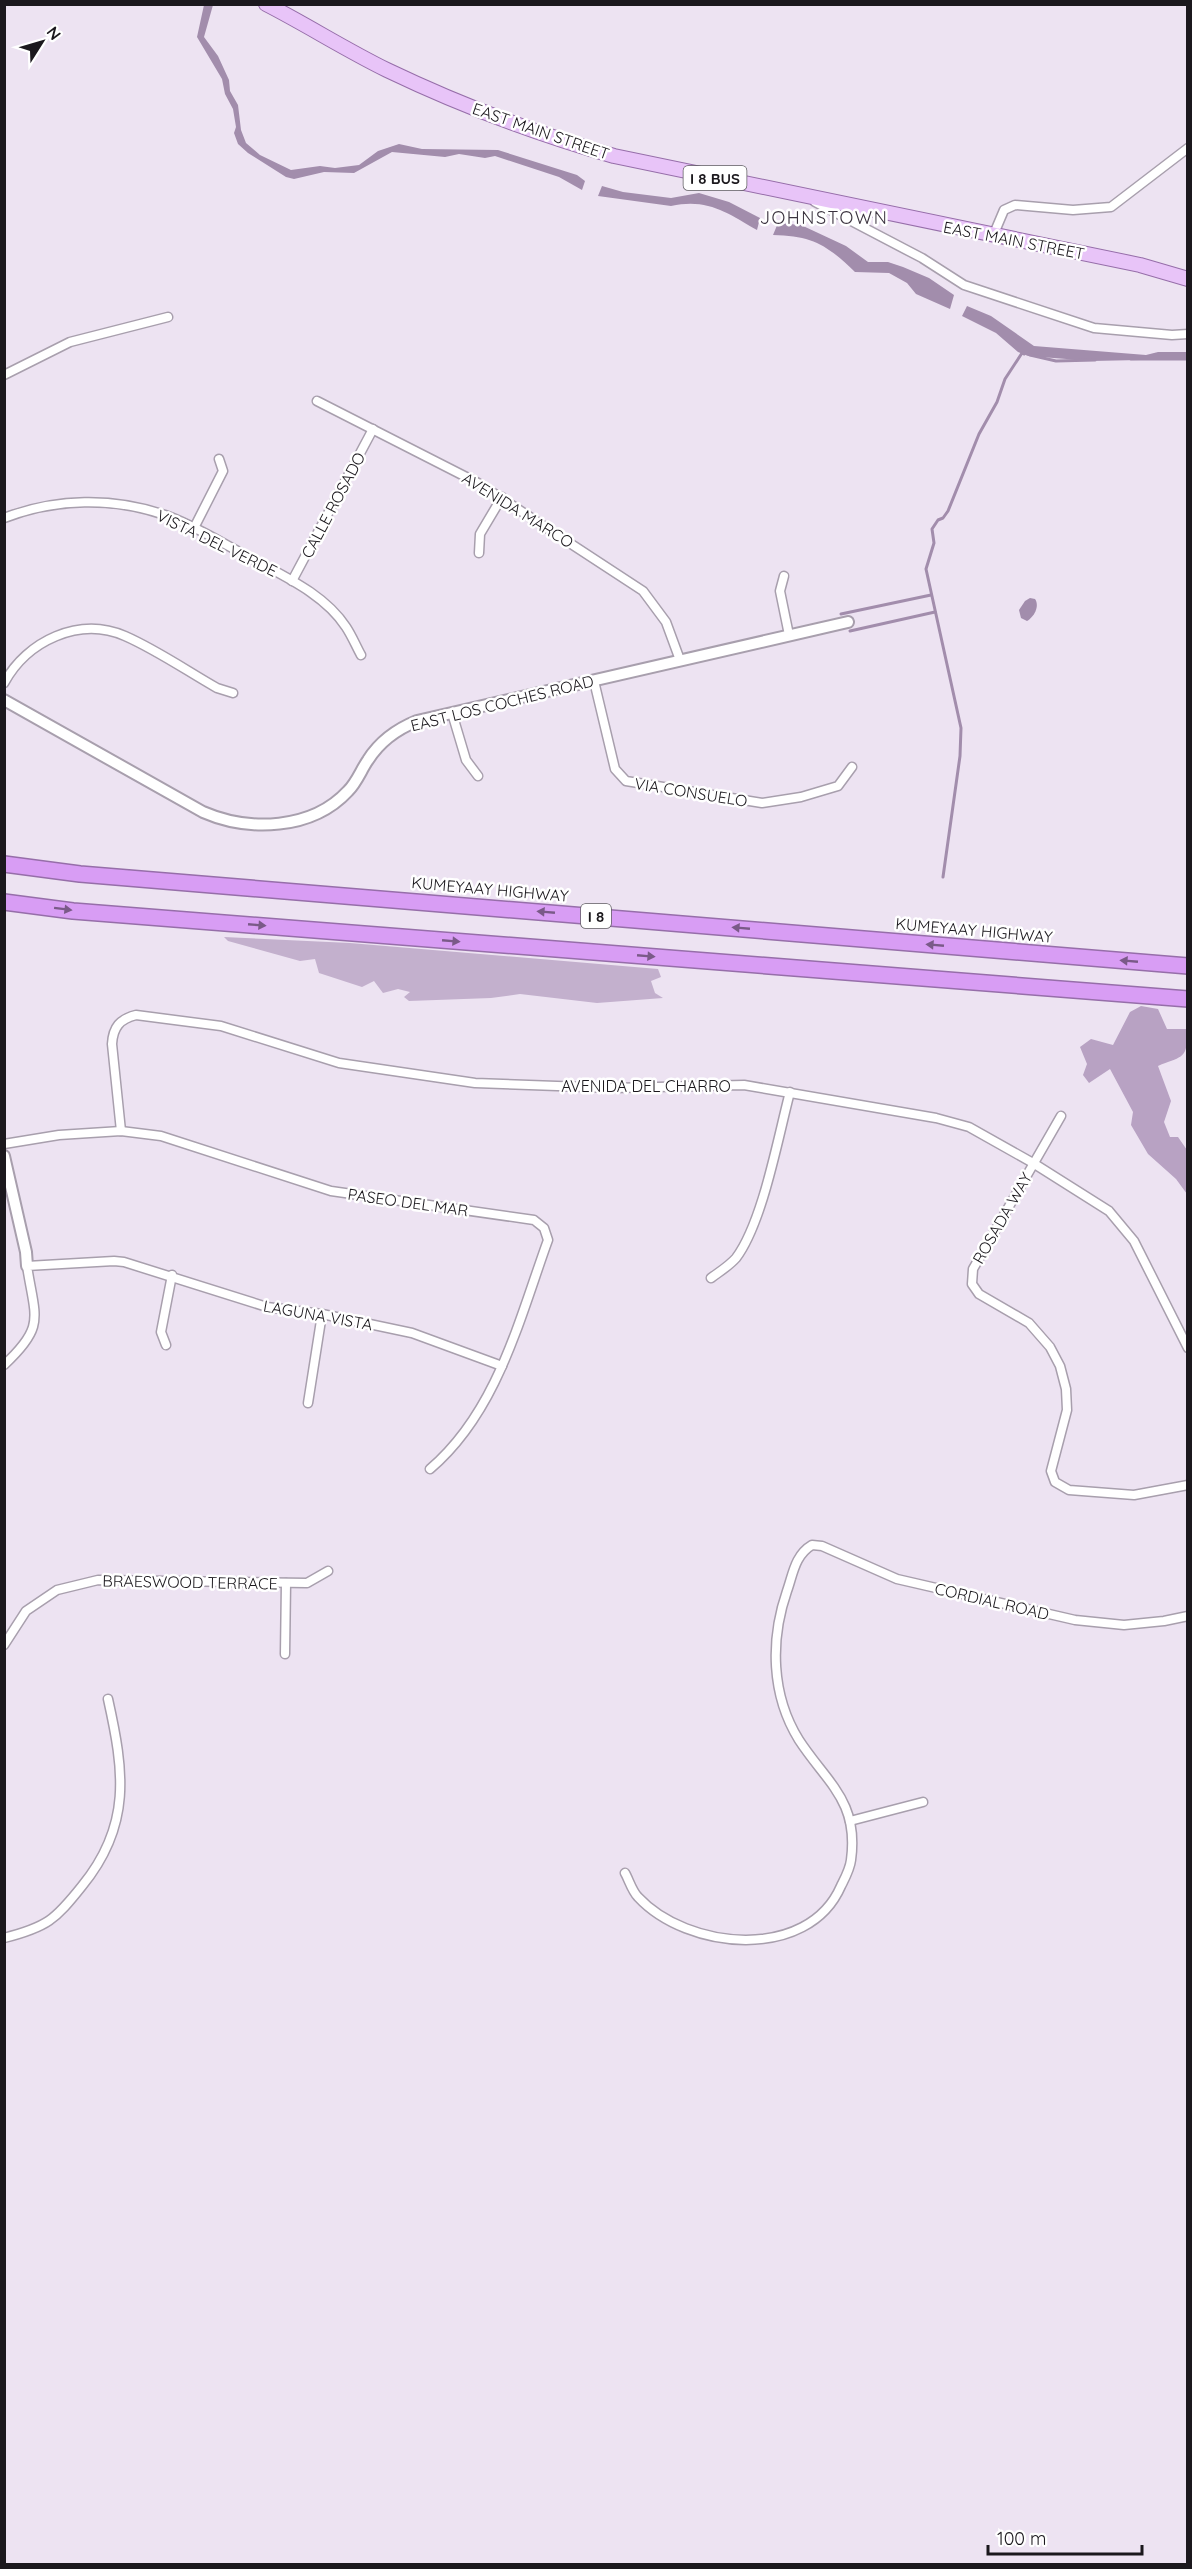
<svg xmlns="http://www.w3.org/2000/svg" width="1192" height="2569" font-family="Quicksand,sans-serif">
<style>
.green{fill:#c3b0cd}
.forest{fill:#b8a2c3}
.water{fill:#a28dac}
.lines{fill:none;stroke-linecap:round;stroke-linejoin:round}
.stream{stroke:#a28dac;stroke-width:3}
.minor-casing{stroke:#a89fad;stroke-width:11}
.tertiary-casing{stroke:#a89fad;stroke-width:14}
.primary-casing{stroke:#966ea9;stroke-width:16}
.motorway-casing{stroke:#966ea9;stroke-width:18}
.minor{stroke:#fff;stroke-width:8}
.tertiary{stroke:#fff;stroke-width:10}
.primary{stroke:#e8c4f8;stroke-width:14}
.motorway{stroke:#d89df4;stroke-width:15}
.oneway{fill:#7a5a88}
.labels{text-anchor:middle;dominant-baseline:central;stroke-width:5;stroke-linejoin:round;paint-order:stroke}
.shield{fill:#fff;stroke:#5f5d61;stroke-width:1.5}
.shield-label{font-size:15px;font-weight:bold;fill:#1b181d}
.street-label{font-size:16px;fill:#1b181d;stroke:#fff}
.neighbourhood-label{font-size:18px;letter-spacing:1.5px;fill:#3b333f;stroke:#fff}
</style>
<rect width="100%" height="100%" fill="#ede3f2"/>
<!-- green -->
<polygon class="green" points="224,937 350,943 658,969 661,977 651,981 655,993 663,998 597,1003 520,994 491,998 409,1001 404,997 410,992 398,989 383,993 374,981 362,987 319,973 315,959 300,961 228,941"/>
<!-- forest -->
<path class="forest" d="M 1141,1006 L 1158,1009 L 1167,1029 L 1186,1029 L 1187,1032 C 1188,1060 1181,1056 1158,1066 L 1171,1101 L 1164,1122 L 1170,1137 L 1178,1137 L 1187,1150 L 1187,1194 L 1176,1179 L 1148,1154 L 1131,1125 L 1133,1112 L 1110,1069 L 1089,1083 L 1083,1075 L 1087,1064 L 1080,1047 L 1091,1039 L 1113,1045 L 1130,1012 Z"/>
<!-- water -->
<g class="water">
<polygon points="204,5 213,5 204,37 218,56 229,80 230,91 238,105 241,130 246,143 260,155 291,170 320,166 335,168 359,165 378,151 399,144 422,149 498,150 577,175 585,181 582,190 559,177 495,156 485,158 459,154 445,157 392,152 354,173 324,172 294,179 286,177 248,153 238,144 234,133 236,127 233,109 225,94 222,79 197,37"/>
<path d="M 602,186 L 623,192 L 671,198 L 699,193 L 729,202 L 760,218 L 757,230 C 727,213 708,198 671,206 L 598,196 Z"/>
<path d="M 778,223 L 801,225 L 846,246 L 868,262 L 888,262 L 903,267 L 929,278 L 954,295 L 950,309 L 916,294 L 907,283 L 889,273 L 855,272 C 827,245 813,236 773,235 Z"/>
<polygon points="967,306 991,316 1034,346 1146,355 1158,352 1187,352 1187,359 1092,361 1028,356 1018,352 996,333 962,316"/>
<path d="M 1030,598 L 1035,599 C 1040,606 1034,617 1027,621 L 1021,618 L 1019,610 L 1025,601 Z"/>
</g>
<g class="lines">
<!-- stream -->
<g class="stream">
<polyline points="1030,355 1056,361 1095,360"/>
<polyline points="1131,359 1188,359"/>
<polyline points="841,614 931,595"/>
<polyline points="850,631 935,612"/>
<polyline points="943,877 960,756 961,728 926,569 934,543 932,529 938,520 943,518 948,511 979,434 997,402 1005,379 1022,353 1024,354"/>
</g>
<defs>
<g id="minor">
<polyline points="815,202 922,258 964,285 1094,328 1172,335 1188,334"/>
<polyline points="993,236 1004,210 1015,205 1073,210 1111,207 1188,148"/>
<polyline points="4,375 70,342 168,317"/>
<polyline points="317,401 478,483 643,591 666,622 680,660"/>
<path d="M 4,518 C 56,498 113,497 165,515 C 194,525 220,542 247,556 C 281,575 324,593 346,627 C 352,636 356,646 361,655"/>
<polyline points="194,528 223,471 219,459"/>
<polyline points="479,553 480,534 502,497"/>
<polyline points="784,576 780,591 789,635"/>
<polyline points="292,581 373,429"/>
<polyline points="594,681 615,769 626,781 762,803 801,797 838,786 852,767"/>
<path d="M 4,683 C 27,641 79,616 125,636 C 157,650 187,671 217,688 L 233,693"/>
<polyline points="452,713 466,760 478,776"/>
<polyline points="1061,1116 973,1269 972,1284 979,1294 1029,1323 1050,1347 1060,1366 1066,1389 1067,1410 1051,1471 1055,1482 1069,1490 1134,1495 1188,1485"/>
<path d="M 121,1131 L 112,1044 C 113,1027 120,1019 136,1015 L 221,1026 L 339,1063 L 475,1083 L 613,1088 L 744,1085 L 936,1118 L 969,1127 L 1033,1163 L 1109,1211 L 1134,1241 L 1188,1348"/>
<path d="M 4,1144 L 59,1135 L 121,1131 L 161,1136 L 331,1191 L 534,1220 L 544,1228 L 548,1240 C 519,1320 497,1412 430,1469"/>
<path d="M 711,1278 C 719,1272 729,1266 736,1258 C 763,1222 778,1137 790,1092"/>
<polyline points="166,1345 161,1332 172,1275"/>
<path d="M 4,1365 C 46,1326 35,1318 27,1266 L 114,1261 L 124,1262 L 267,1307 L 322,1314 L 412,1333 L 502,1366"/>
<polyline points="308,1403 322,1314"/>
<polyline points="4,1645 26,1611 57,1590 98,1580 307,1583 328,1571"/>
<polyline points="285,1654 286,1583"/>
<polyline points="850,1821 923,1802"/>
<path d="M 625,1873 C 629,1880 632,1891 638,1897 C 687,1950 808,1962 841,1886 C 845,1878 850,1869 851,1860 C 859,1801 827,1783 799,1740 C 771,1695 770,1640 787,1591 C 793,1574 795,1555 812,1545 L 822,1546 L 897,1579 L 1075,1620 L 1124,1625 L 1164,1621 L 1188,1616"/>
<path d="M 4,1938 C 47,1927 55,1920 82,1886 C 132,1825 124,1771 108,1699"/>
</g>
<g id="tertiary">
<path d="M 4,700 L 203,812 C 249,832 312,830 348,791 C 357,782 361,770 368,760 C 380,741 397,729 417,721 L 848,622"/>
<polyline points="4,1156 26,1252 27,1266"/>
</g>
<path id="primary" d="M 266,4 C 307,25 346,50 387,70 C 460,105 537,134 614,156 L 1140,265 L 1188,279"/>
<g id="motorway">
<polyline points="4,864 80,874 1188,966"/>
<polyline points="4,902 73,911 1188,999"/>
</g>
</defs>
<!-- minor casing -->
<use href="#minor" class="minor-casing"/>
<!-- tertiary casing -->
<use href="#tertiary" class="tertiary-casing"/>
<!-- primary casing -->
<use href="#primary" class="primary-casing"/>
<!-- motorway casing -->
<use href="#motorway" class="motorway-casing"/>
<!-- minor -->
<use href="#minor" class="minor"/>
<!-- tertiary -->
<use href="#tertiary" class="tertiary"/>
<!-- primary -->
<use href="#primary" class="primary"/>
<!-- motorway -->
<use href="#motorway" class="motorway"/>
</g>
<!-- one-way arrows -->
<defs><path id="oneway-solid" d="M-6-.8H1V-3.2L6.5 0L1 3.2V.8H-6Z" transform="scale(1.5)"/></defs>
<g class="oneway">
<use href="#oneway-solid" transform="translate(63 909) rotate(7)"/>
<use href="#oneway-solid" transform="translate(546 912) rotate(-175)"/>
<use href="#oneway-solid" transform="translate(257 925) rotate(5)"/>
<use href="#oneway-solid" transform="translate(741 928) rotate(-175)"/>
<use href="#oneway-solid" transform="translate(451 941) rotate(5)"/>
<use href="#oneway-solid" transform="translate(935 945) rotate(-175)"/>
<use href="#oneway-solid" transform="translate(646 956) rotate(5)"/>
<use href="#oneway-solid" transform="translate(1129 961) rotate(-175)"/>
</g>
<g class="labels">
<!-- shield labels -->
<g class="shield">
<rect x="683.5" y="166" width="63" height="24" rx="4.5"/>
<rect x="581" y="904" width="30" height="24" rx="4.5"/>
</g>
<g class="shield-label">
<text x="715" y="178">I 8 BUS</text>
<text x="596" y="916">I 8</text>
</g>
<!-- street labels -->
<g class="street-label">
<text transform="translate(541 131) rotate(19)">EAST MAIN STREET</text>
<text transform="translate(1014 240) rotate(11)">EAST MAIN STREET</text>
<text transform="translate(333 505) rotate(-62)">CALLE ROSADO</text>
<text transform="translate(518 510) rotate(32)">AVENIDA MARCO</text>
<text transform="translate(217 543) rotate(26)">VISTA DEL VERDE</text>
<text transform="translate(502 703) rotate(-14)">EAST LOS COCHES ROAD</text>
<text transform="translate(691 792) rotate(9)">VIA CONSUELO</text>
<text transform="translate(490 889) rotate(5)">KUMEYAAY HIGHWAY</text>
<text transform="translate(974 930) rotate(5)">KUMEYAAY HIGHWAY</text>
<text x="646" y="1086">AVENIDA DEL CHARRO</text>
<text transform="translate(408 1202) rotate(8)">PASEO DEL MAR</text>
<text transform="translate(1002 1218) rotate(-60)">ROSADA WAY</text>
<text transform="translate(318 1315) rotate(10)">LAGUNA VISTA</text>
<text transform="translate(190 1582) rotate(1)">BRAESWOOD TERRACE</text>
<text transform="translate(992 1601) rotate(13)">CORDIAL ROAD</text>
</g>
<!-- neighbourhood labels -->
<g class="neighbourhood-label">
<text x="824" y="217">JOHNSTOWN</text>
</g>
</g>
<!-- border -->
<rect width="1192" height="2569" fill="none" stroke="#1b181d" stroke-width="12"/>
<!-- north arrow -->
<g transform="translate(42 42) rotate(53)" stroke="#ffffff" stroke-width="4.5" paint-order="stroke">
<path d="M0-4.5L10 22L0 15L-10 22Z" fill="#1b181d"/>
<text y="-9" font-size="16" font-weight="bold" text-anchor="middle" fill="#1b181d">N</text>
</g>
<!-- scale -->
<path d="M988 2545v9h154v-9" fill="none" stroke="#1b181d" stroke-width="3"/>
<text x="997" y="2545" font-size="18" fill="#1b181d" stroke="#ffffff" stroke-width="4.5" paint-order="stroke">100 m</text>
</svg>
